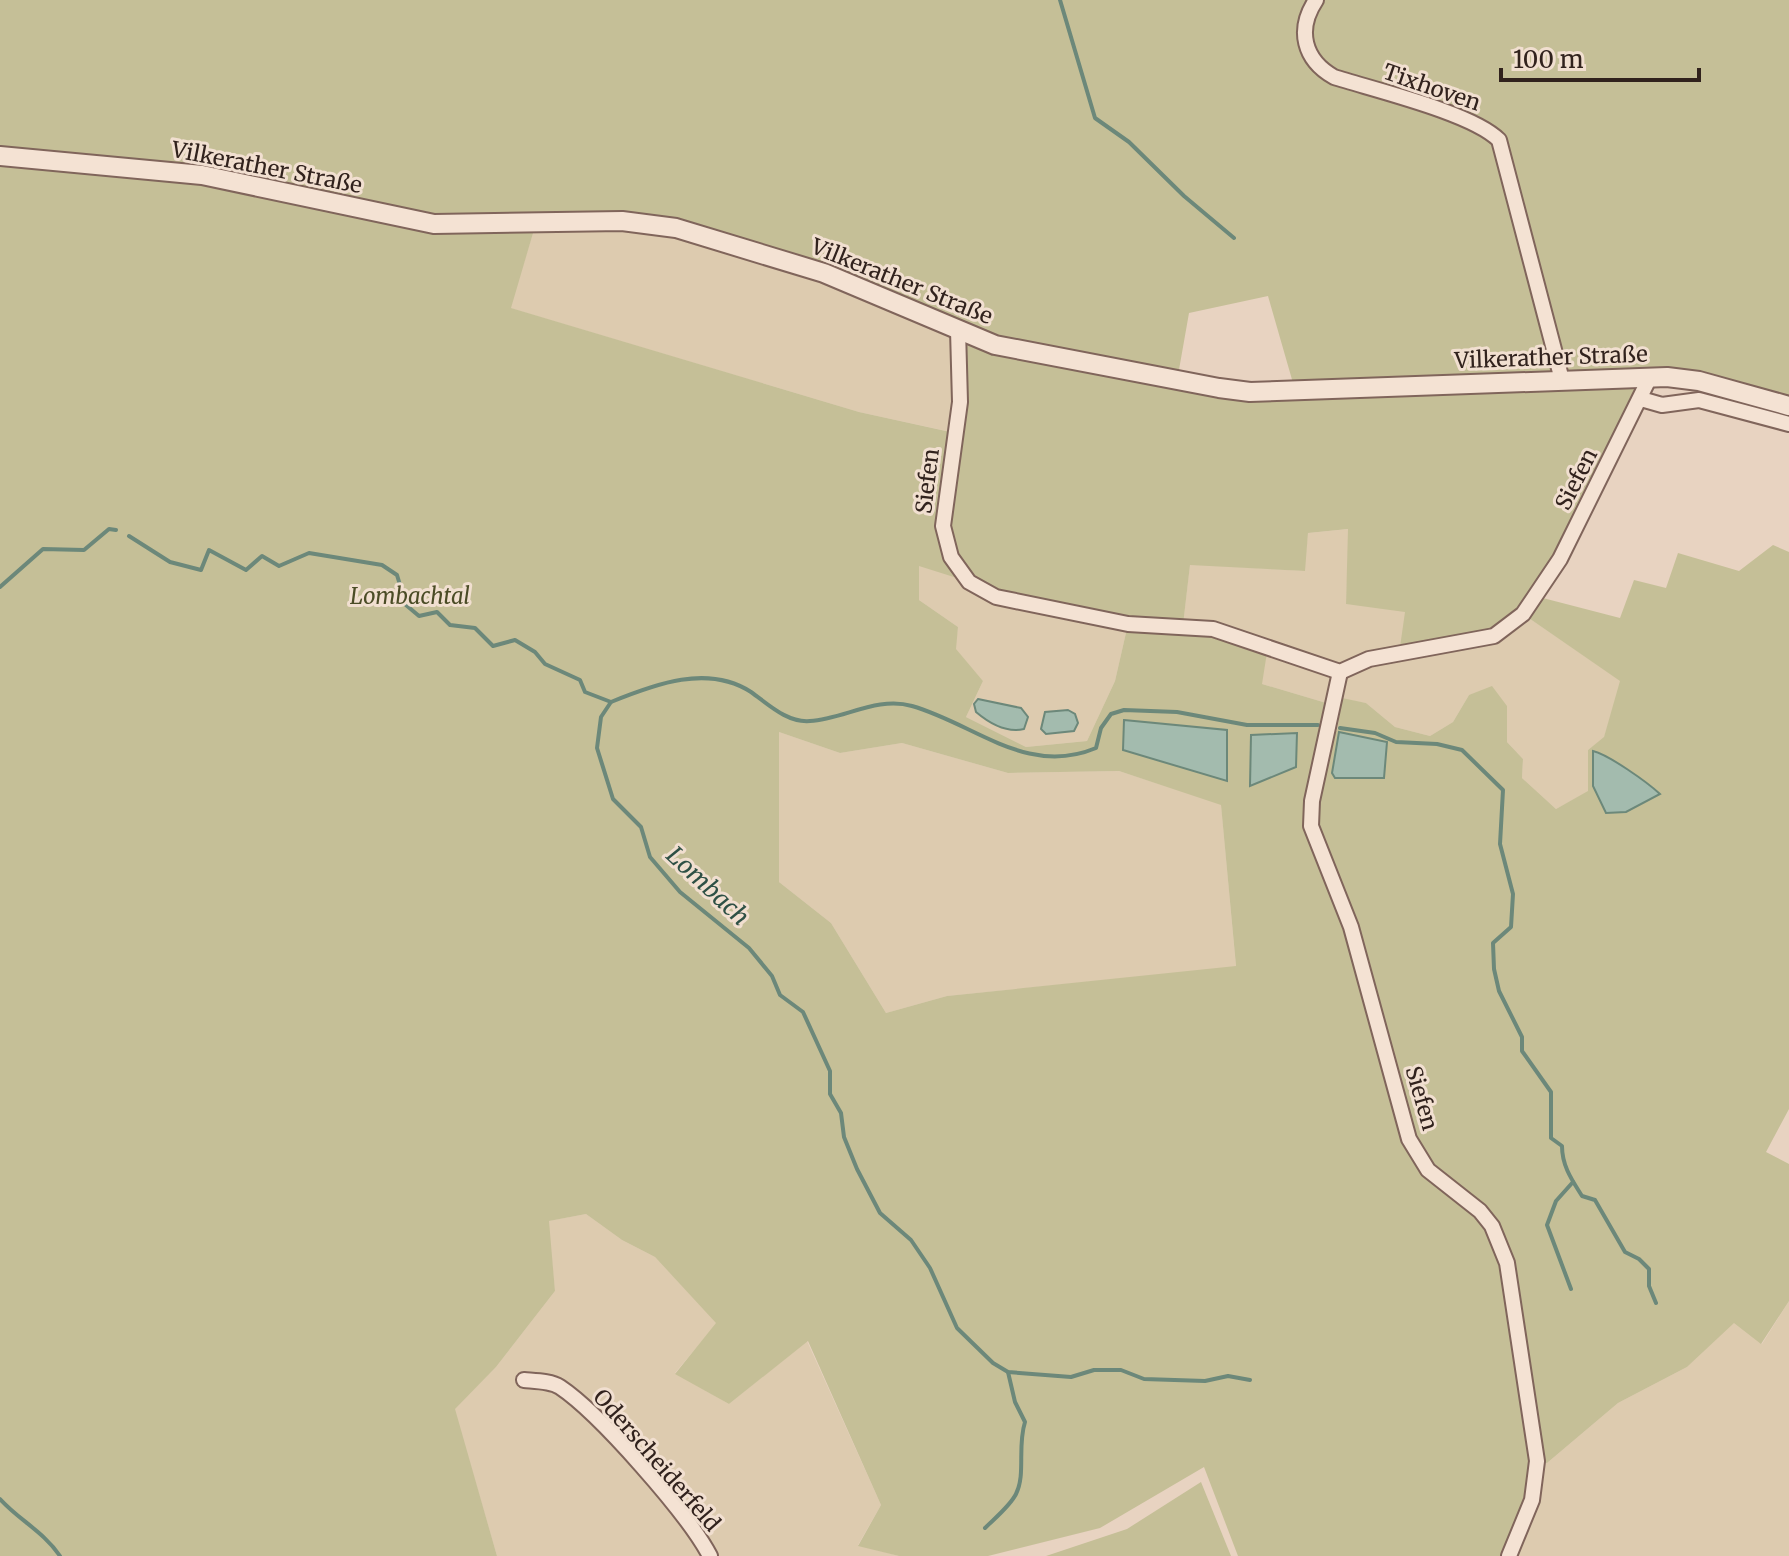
<svg xmlns="http://www.w3.org/2000/svg" width="1789" height="1556" font-family="Merriweather,serif">
<style>
.farmland{fill:#ddcbaf}
.green{fill:#c5bf97;fill-rule:evenodd}
.water{fill:#a3bbae;stroke:#6c887a;stroke-width:2}
.lines{fill:none;stroke-linecap:round;stroke-linejoin:round}
.stream{stroke:#6c887a;stroke-width:4}
.minor-casing{stroke:#80655b;stroke-width:18}
.tertiary-casing{stroke:#80655b;stroke-width:22}
.minor{stroke:#f4e2d3;stroke-width:14}
.tertiary{stroke:#f4e2d3;stroke-width:18}
.labels{text-anchor:middle;dominant-baseline:central;stroke-width:6;stroke-linejoin:round;paint-order:stroke}
.street-label{font-size:22px;fill:#31221d;stroke:#f1dfd0}
.park-label{font-size:22px;font-style:italic;fill:#4b4c26;stroke:#f1dfd0}
.water-label{font-size:24px;font-style:italic;fill:#2e5045;stroke:#f1dfd0}
</style>
<rect width="100%" height="100%" fill="#e8d3c1"/>
<!-- farmland -->
<g class="farmland">
<polygon points="622,221 720,240 958,330 956,433 859,412 510,308 536,223"/>
<polygon points="1349,529 1346,604 1523,614 1621,681 1604,738 1588,750 1588,792 1556,809 1522,778 1523,759 1507,742 1507,706 1469,695 1453,722 1430,736 1395,727 1366,703 1342,699 1337,731 1328,730 1333,705 1262,684 1183,625 1190,564 1304,571 1308,533"/>
<polygon points="919,565 1128,624 1115,681 1087,741 1026,747 966,717 983,681 955,649 958,627 919,600"/>
<polygon points="779,732 840,753 902,743 1008,773 1119,771 1221,804 1236,967 947,996 886,1013 831,923 779,882"/>
<polygon points="586,1214 622,1240 655,1257 717,1323 675,1373 729,1404 807,1341 881,1505 858,1545 899,1556 497,1556 454,1409 496,1367 555,1291 548,1221"/>
<polygon points="1789,1301 1789,1556 1513,1556 1540,1493 1543,1478 1537,1461 1547,1463 1618,1403 1687,1367 1734,1322 1762,1344"/>
</g>
<!-- green -->
<g class="green">
<path d="M 0,0 L 1789,0 L 1789,406 L 1650,377 L 1539,597 L 1620,618 L 1634,580 L 1666,588 L 1678,553 L 1739,571 L 1773,545 L 1789,552 L 1789,1109 L 1766,1152 L 1789,1164 L 1789,1301 L 1761,1344 L 1734,1323 L 1687,1367 L 1618,1403 L 1547,1463 L 1537,1461 L 1503,1556 L 1238,1556 L 1204,1467 L 1100,1528 L 988,1556 L 899,1556 L 858,1546 L 881,1505 L 808,1341 L 729,1404 L 675,1374 L 716,1323 L 655,1257 L 622,1240 L 586,1214 L 549,1221 L 555,1291 L 496,1367 L 455,1409 L 497,1556 L 0,1556 ZM 622,221 L 823,273 L 957,330 L 955,433 L 859,412 L 511,308 L 536,223 ZM 1268,296 L 1295,390 L 1177,381 L 1189,313 ZM 1348,529 L 1346,604 L 1405,612 L 1399,654 L 1505,630 L 1523,614 L 1620,681 L 1604,737 L 1588,750 L 1588,791 L 1556,809 L 1522,778 L 1523,759 L 1507,742 L 1507,706 L 1492,686 L 1469,695 L 1453,722 L 1430,736 L 1395,727 L 1366,703 L 1342,698 L 1337,731 L 1329,730 L 1333,705 L 1262,684 L 1268,646 L 1183,625 L 1190,565 L 1305,571 L 1308,533 ZM 919,566 L 1062,611 L 1128,624 L 1115,681 L 1087,741 L 1026,747 L 966,717 L 983,681 L 956,649 L 958,627 L 919,600 ZM 779,732 L 840,753 L 902,743 L 1008,773 L 1119,771 L 1221,805 L 1236,966 L 947,996 L 886,1013 L 831,923 L 779,882 ZM 1297,733 L 1297,734 L 1296,767 L 1265,736 Z"/>
<polygon points="1201,1482 1231,1556 1046,1556 1127,1529"/>
</g>
<!-- water -->
<g class="water">
<path d="M 978,699 L 1021,708 L 1028,717 L 1024,729 C 1007,733 989,723 976,712 L 974,704 Z"/>
<polygon points="1068,710 1075,714 1078,723 1074,731 1046,734 1041,729 1045,712"/>
<polygon points="1124,720 1227,730 1227,781 1123,750"/>
<polygon points="1339,732 1387,742 1384,778 1335,778 1332,773"/>
<polygon points="1297,733 1296,767 1250,786 1251,735"/>
<path d="M 1593,751 C 1609,755 1647,782 1660,794 L 1626,812 L 1606,813 L 1593,786 Z"/>
</g>
<g class="lines">
<!-- stream -->
<g class="stream">
<polyline points="1060,0 1095,118 1129,142 1184,196 1234,238"/>
<polyline points="129,536 170,562 201,570 209,550 246,570 262,556 279,566 309,553 382,565 397,575 406,605 419,616 437,612 450,625 475,628 493,646 515,640 535,652 545,664 580,680 585,692 611,702 601,717 597,748 613,799 641,827 650,857 680,892 749,948 772,976 780,995 803,1012 830,1071 830,1094 841,1113 844,1137 857,1169 880,1213 911,1240 930,1268 957,1328 993,1363 1008,1372 1071,1377 1094,1370 1121,1370 1144,1379 1205,1381 1228,1376 1250,1380"/>
<polyline points="0,587 43,549 84,550 109,529 116,530"/>
<path d="M 611,702 C 655,684 708,664 751,692 C 768,704 787,723 810,721 C 844,719 877,696 912,706 C 975,724 1027,777 1096,748 L 1101,728 L 1111,714 L 1124,710 L 1177,712 L 1247,725 L 1318,725"/>
<path d="M 1340,728 L 1375,733 L 1396,742 L 1437,744 L 1462,750 L 1503,790 L 1500,844 L 1513,894 L 1511,927 L 1493,943 L 1494,969 L 1499,991 L 1522,1037 L 1522,1051 L 1551,1092 L 1551,1138 L 1562,1146 C 1562,1166 1572,1180 1582,1196 L 1595,1200 L 1625,1252 L 1639,1259 L 1649,1269 L 1649,1286 L 1656,1303"/>
<polyline points="1571,1289 1547,1225 1556,1201 1573,1182"/>
<path d="M 0,1499 C 19,1520 44,1532 60,1556"/>
<path d="M 985,1528 C 995,1518 1010,1506 1016,1494 C 1026,1474 1017,1447 1025,1422 L 1015,1402 L 1008,1372"/>
</g>
<defs>
<g id="minor">
<path d="M 1316,0 C 1296,30 1304,60 1334,77 C 1375,90 1472,113 1499,140 L 1562,380"/>
<polyline points="958,330 960,402 943,526 951,557 969,582 996,597 1128,624 1213,629 1340,672 1369,659 1494,636 1523,614 1560,559 1650,377"/>
<polyline points="1641,399 1662,405 1699,400 1789,424"/>
<polyline points="1340,672 1312,801 1311,826 1351,927 1409,1139 1428,1170 1480,1211 1492,1226 1507,1263 1537,1461 1532,1500 1509,1556"/>
<path d="M 524,1380 C 535,1381 551,1381 560,1387 C 599,1413 688,1514 710,1556"/>
</g>
<polyline id="tertiary" points="0,156 202,175 434,224 622,221 676,228 824,273 995,345 1219,388 1250,392 1667,377 1699,381 1789,406"/>
</defs>
<!-- minor casing -->
<use href="#minor" class="minor-casing"/>
<!-- tertiary casing -->
<use href="#tertiary" class="tertiary-casing"/>
<!-- minor -->
<use href="#minor" class="minor"/>
<!-- tertiary -->
<use href="#tertiary" class="tertiary"/>
</g>
<g class="labels">
<!-- street labels -->
<g class="street-label">
<text transform="translate(1432 87) rotate(19)">Tixhoven</text>
<text transform="translate(267 167) rotate(11)">Vilkerather Straße</text>
<text transform="translate(902 281) rotate(22)">Vilkerather Straße</text>
<text transform="translate(1551 357) rotate(-2)">Vilkerather Straße</text>
<text transform="translate(1576 479) rotate(-63)">Siefen</text>
<text transform="translate(927 481) rotate(-83)">Siefen</text>
<text transform="translate(1422 1098) rotate(74)">Siefen</text>
<text transform="translate(657 1460) rotate(49)">Oderscheiderfeld</text>
</g>
<!-- park labels -->
<g class="park-label">
<text x="410" y="596">Lombachtal</text>
</g>
<!-- water labels -->
<g class="water-label">
<text transform="translate(708 886) rotate(43)">Lombach</text>
</g>
</g>
<!-- scale -->
<path d="M1501 68v12h198v-12" fill="none" stroke="#31221d" stroke-width="4"/>
<text x="1513" y="68" font-size="24" fill="#31221d" stroke="#f1dfd0" stroke-width="6" paint-order="stroke">100 m</text>
</svg>
